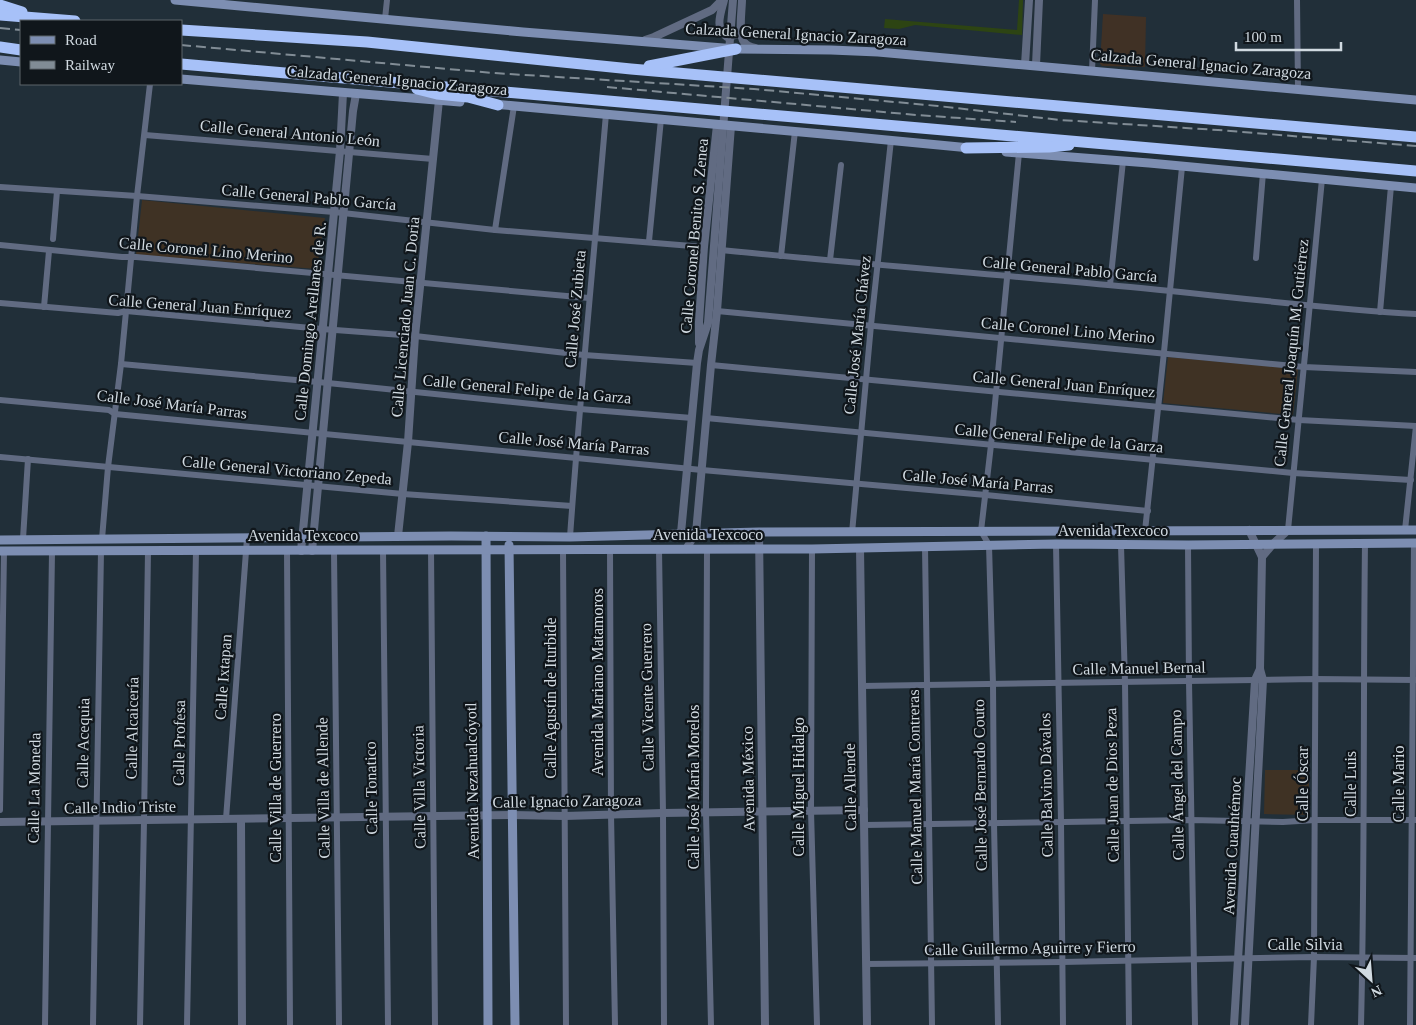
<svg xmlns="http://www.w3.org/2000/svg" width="1416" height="1025" font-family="Georgia,serif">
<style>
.commercial{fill:#403125}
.education{fill:#3f3224}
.green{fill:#2d4413}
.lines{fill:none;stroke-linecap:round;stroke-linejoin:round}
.minor{stroke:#616b82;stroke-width:6}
.tertiary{stroke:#616b82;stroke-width:8}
.secondary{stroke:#7d8eb2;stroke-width:9}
.motorway{stroke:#a7c1f8;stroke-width:11}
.rail{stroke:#818c95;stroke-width:2;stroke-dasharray:10 5;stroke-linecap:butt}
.labels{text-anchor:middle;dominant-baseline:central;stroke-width:4.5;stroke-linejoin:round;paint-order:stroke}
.street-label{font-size:16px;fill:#d1dae1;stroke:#10161b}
</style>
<rect width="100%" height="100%" fill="#212f39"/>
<!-- commercial -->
<polygon class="commercial" points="1103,14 1146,17 1145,67 1102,66 1100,64"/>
<!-- education -->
<g class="education">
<polygon points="142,200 325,218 317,269 136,255"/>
<polygon points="1168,357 1298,369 1293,415 1163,403"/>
<polygon points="1265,770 1309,770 1309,815 1264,814"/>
</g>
<!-- green -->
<polygon class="green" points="1019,0 1023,0 1022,35 915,25 899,29 884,28 885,19 1017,30"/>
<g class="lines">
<!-- minor -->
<g class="minor">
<polyline points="1297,0 1298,89"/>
<polyline points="385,19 387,0"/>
<polyline points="1092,71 1095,0"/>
<polyline points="145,135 433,159"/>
<polyline points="0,187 137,196 334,212 495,230 704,247"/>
<polyline points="495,230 514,106"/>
<polyline points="53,239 57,191"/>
<polyline points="649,241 661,119"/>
<polyline points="0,245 122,257 136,257 589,298"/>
<path d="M 721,250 C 850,263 979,273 1108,285 C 1211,294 1313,308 1416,314"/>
<polyline points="781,256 795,131"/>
<polyline points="1256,258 1263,173"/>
<polyline points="830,260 841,165"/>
<polyline points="1110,285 1123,161"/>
<polyline points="0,303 118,313 126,311 322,329 415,336 584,355 697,363"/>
<polyline points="44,307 49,251"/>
<polyline points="717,311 1304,367 1416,372"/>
<polyline points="1380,312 1391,186"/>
<polyline points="121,364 318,382 580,409 692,418"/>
<polyline points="711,365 1299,420 1416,426"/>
<polyline points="0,400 109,410 115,414 702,470 986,495 1148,511"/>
<polyline points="706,418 1293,473 1411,480"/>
<polyline points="0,457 403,494 572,506"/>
<polyline points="1288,530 1322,179"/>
<polyline points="1405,530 1416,426"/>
<polyline points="1145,531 1164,352 1182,167"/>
<polyline points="852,533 871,325 891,140"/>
<path d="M 570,537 C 580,396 594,255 606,114"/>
<polyline points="23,539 28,459"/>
<polyline points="102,539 108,467 121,364 137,196 150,84"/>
<polyline points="1056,544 1061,822 1063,1025"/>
<polyline points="1121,545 1125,682 1129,1025"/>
<polyline points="1188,545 1189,681 1195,1025"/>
<polyline points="925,547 932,1025"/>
<polyline points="431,549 435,1025"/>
<polyline points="610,549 611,814 615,1025"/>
<polyline points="659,549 663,813 664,1025"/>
<polyline points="707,549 706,813 711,1025"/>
<polyline points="812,549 811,811 817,1025"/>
<polyline points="383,550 388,1025"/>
<polyline points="563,550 566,1025"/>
<polyline points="287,551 290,1025"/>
<polyline points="334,551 339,1025"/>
<polyline points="862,686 1315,679 1416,680"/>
<polyline points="0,810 4,551"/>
<polyline points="226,819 247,538"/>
<polyline points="864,825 1191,820 1283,822 1315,820 1416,820"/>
<polyline points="866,964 1062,962 1314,957 1416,958"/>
<polyline points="45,1025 52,552"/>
<polyline points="93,1025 101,551"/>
<polyline points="140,1025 144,821 148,551"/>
<polyline points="187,1025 196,551"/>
<polyline points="998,1025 994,823 993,684 989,545 981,531 991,445 1019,153"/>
<polyline points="1311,1025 1314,957 1316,543"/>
<path d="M 1361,1025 C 1365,865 1363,704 1365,543"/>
<polyline points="1410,1025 1414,543"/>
</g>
<!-- tertiary -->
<g class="tertiary">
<path d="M 724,0 C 721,13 714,28 727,37 L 735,35"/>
<path d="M 742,0 C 742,9 738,35 744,42 C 746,45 751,47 755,48"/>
<polyline points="645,40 654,37 712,10 722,0"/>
<polyline points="1025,65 1029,0"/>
<polyline points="1036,65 1039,0"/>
<polyline points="699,343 699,322 704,247 717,125"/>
<polyline points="759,532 765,1025"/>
<polyline points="681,533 697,363 699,350 708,323 733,0"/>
<polyline points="398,536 408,442 415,336 439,100"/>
<polyline points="860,548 867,1025"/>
<polyline points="686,549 696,533 711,365 717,311 731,126"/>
<polyline points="301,551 340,151 343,93"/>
<polyline points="312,551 353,111 356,94"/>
<polyline points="1262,557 1273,544 1288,530"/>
<polyline points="241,819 242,1025"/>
<polyline points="0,822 512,815 565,816 663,813 864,810"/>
<polyline points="1234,1025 1255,680 1260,669"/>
<polyline points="1245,1025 1263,680 1260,669 1262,557 1249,530"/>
</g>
<!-- secondary -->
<g class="secondary">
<polyline points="175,0 523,32 736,49 831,50 878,52 1416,100"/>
<polyline points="0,60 21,62"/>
<polyline points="181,79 460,102"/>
<polyline points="493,104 845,136 970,148"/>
<polyline points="1006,152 1149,163 1416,188"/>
<polyline points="486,536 488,1025"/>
<polyline points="0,540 451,536 570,537 759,532 1416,530"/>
<polyline points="509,545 515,1025"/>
<polyline points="0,551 812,549 1056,544 1188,545 1416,543"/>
</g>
<!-- motorway -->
<g class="motorway">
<polyline points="0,5 22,12"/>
<polyline points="0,15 75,21"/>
<polyline points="181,30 367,42 631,69 1416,137"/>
<polyline points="0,47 21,50"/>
<polyline points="181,64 1416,171"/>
<polyline points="649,66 736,49"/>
<polyline points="417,89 437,94 468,97 498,105"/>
<polyline points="966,148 1049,147 1069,145"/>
</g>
<!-- rail -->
<g class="rail">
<polyline points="0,28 21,30"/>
<polyline points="181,45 493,73 754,89 938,106 1060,120 1218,130 1416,146"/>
<polyline points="607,87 917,115 1016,122"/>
</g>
</g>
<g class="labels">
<!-- street labels -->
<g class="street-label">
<text transform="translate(796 34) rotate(3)">Calzada General Ignacio Zaragoza</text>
<text transform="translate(1201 64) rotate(5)">Calzada General Ignacio Zaragoza</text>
<text transform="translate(397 80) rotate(5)">Calzada General Ignacio Zaragoza</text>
<text transform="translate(290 133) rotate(5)">Calle General Antonio León</text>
<text transform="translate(309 197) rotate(5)">Calle General Pablo García</text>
<text transform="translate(694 236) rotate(-85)">Calle Coronel Benito S. Zenea</text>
<text transform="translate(206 250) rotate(5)">Calle Coronel Lino Merino</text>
<text transform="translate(1070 269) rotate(5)">Calle General Pablo García</text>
<text transform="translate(200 306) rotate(4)">Calle General Juan Enríquez</text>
<text transform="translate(575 309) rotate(-85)">Calle José Zubieta</text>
<text transform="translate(405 317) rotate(-85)">Calle Licenciado Juan C. Doria</text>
<text transform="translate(310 321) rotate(-84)">Calle Domingo Arellanes de R.</text>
<text transform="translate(1068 330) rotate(5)">Calle Coronel Lino Merino</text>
<text transform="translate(857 335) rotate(-84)">Calle José María Chávez</text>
<text transform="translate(1291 353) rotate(-84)">Calle General Joaquín M. Gutiérrez</text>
<text transform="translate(1064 384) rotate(5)">Calle General Juan Enríquez</text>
<text transform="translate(527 389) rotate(5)">Calle General Felipe de la Garza</text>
<text transform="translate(172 404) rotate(7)">Calle José María Parras</text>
<text transform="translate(1059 438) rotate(5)">Calle General Felipe de la Garza</text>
<text transform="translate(574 443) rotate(5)">Calle José María Parras</text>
<text transform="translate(287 470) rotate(5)">Calle General Victoriano Zepeda</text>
<text transform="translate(978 481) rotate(5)">Calle José María Parras</text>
<text x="1113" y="530">Avenida Texcoco</text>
<text x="708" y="534">Avenida Texcoco</text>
<text x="303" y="535">Avenida Texcoco</text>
<text transform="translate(1139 668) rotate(-1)">Calle Manuel Bernal</text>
<text transform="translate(223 677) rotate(-86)">Calle Ixtapan</text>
<text transform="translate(597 682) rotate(-90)">Avenida Mariano Matamoros</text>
<text transform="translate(647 697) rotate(-91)">Calle Vicente Guerrero</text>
<text transform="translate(550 698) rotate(-90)">Calle Agustín de Iturbide</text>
<text transform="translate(132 728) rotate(-89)">Calle Alcaicería</text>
<text transform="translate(83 743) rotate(-89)">Calle Acequia</text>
<text transform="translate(179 743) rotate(-89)">Calle Profesa</text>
<text transform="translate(748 779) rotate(-91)">Avenida México</text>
<text transform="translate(472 781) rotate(-91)">Avenida Nezahualcóyotl</text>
<text transform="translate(1302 784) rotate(-90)">Calle Óscar</text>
<text transform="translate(1350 784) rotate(-90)">Calle Luis</text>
<text transform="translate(1398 784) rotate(-90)">Calle Mario</text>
<text transform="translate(980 785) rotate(-91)">Calle José Bernardo Couto</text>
<text transform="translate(1046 785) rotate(-91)">Calle Balvino Dávalos</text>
<text transform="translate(1112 785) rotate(-91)">Calle Juan de Dios Peza</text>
<text transform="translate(1177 785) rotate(-91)">Calle Ángel del Campo</text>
<text transform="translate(419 787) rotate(-91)">Calle Villa Victoria</text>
<text transform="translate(693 787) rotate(-90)">Calle José María Morelos</text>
<text transform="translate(798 787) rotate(-90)">Calle Miguel Hidalgo</text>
<text transform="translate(850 787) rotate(-91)">Calle Allende</text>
<text transform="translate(915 787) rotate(-91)">Calle Manuel María Contreras</text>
<text transform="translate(34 788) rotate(-89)">Calle La Moneda</text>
<text transform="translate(275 788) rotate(-90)">Calle Villa de Guerrero</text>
<text transform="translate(323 788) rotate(-91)">Calle Villa de Allende</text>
<text transform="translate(371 788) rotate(-91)">Calle Tonatico</text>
<text transform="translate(567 801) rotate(-1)">Calle Ignacio Zaragoza</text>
<text transform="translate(120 807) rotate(-1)">Calle Indio Triste</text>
<text transform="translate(1232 846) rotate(-87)">Avenida Cuauhtémoc</text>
<text x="1305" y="944">Calle Silvia</text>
<text transform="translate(1030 948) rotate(-1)">Calle Guillermo Aguirre y Fierro</text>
</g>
</g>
<!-- legend -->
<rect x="20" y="20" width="162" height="65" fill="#10161b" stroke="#5d646a"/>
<rect x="30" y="36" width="25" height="8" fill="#7d8eb2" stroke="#5d646a"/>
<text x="65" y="45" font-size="15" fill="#d1dae1">Road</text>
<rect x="30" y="61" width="25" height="8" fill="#818c95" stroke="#5d646a"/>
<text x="65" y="70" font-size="15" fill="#d1dae1">Railway</text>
<!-- north arrow -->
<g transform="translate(1371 980) rotate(154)" stroke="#10161b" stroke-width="4" paint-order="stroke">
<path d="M0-4L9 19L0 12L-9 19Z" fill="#d1dae1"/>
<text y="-8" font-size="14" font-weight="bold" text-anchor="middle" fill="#d1dae1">N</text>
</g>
<!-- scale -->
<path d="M1236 42v8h105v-8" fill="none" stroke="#d1dae1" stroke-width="2.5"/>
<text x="1244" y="42" font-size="15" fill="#d1dae1" stroke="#10161b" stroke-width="4" paint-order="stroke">100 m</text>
</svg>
